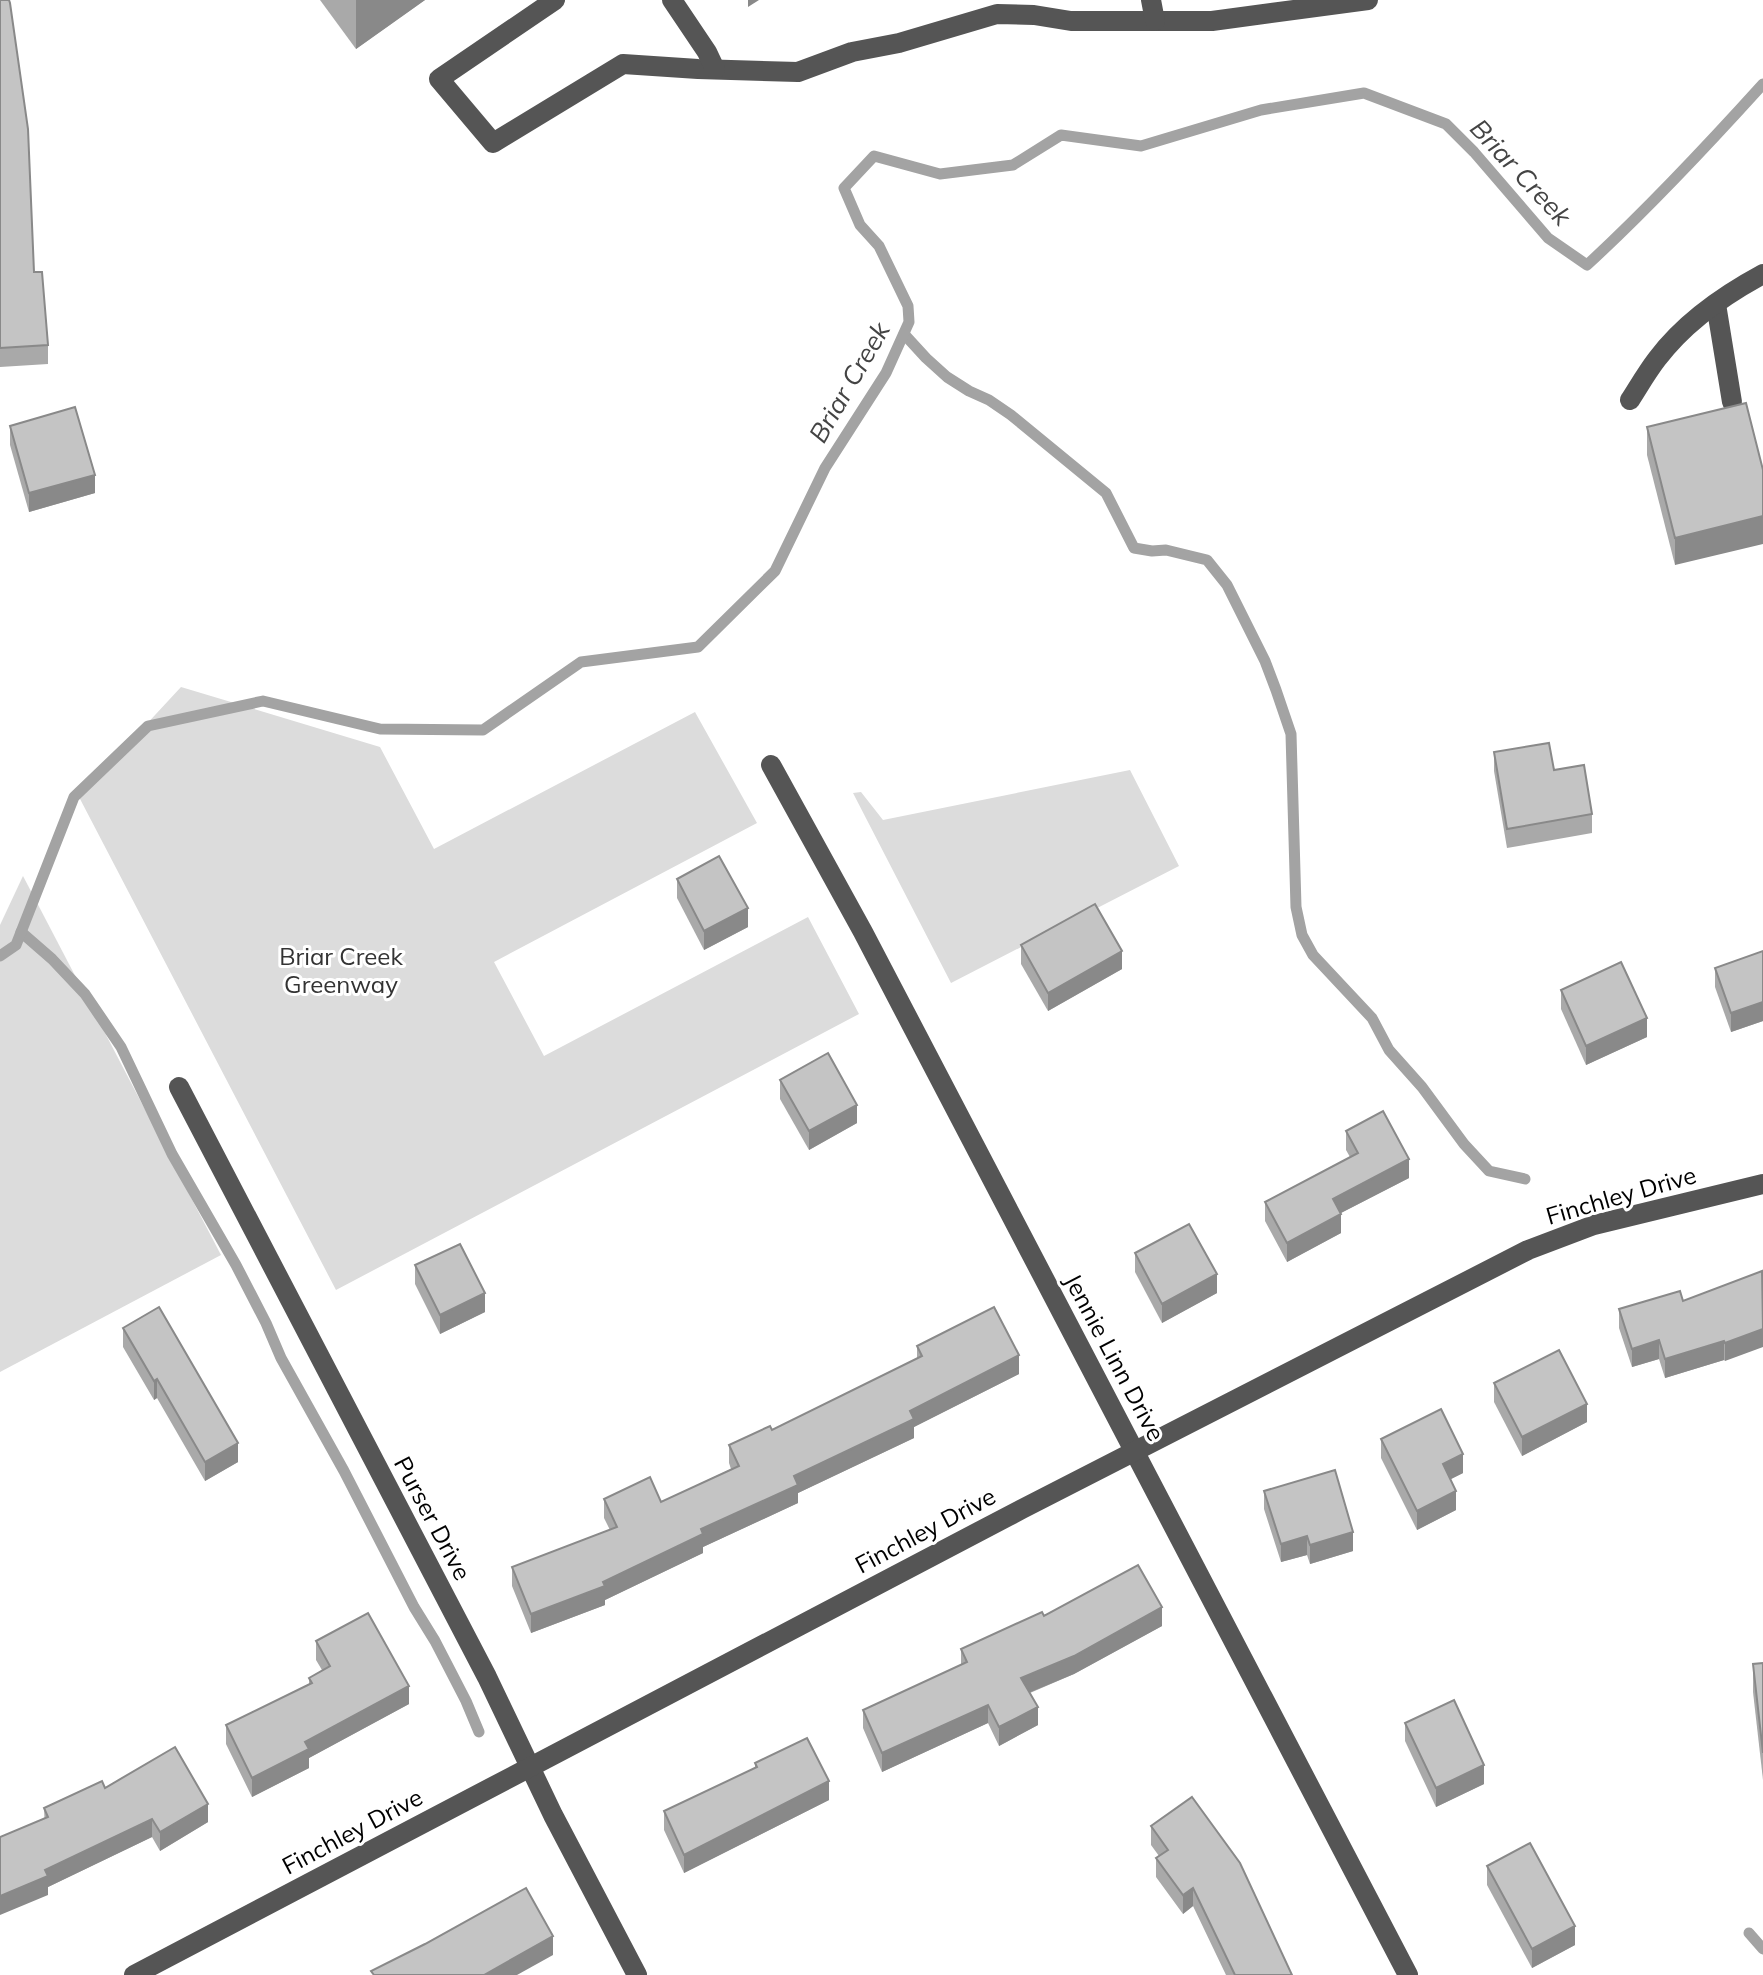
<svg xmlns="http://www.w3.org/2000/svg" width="1763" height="1975" font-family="Mulish,sans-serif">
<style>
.green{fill:#dcdcdc}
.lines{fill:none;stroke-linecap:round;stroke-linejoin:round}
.stream{stroke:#a3a3a3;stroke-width:11}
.minor{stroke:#555;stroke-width:20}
.wall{fill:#a9a9a9}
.shaded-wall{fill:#898989}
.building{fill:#c4c4c4;stroke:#898989;stroke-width:2}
.labels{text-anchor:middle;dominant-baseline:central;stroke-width:6;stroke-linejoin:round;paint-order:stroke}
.park-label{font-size:24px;fill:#333;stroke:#fff}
.street-label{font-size:24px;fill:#000;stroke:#fff}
.water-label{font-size:26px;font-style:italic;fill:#444;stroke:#fff}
</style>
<rect width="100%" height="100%" fill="#fff"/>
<!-- green -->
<g class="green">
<polygon points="181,687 380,747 434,849 695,712 757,823 494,962 544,1056 808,917 859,1014 336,1290 79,797"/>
<polygon points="1130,770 1179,866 951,983 853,793 861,792 883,820"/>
<polygon points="23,876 221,1255 0,1372 0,925"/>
</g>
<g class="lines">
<!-- stream -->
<g class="stream">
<polyline points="904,334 926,358 947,377 969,391 989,400 1011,415 1106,493 1134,548 1152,551 1166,550 1207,560 1227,585 1265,661 1276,690 1291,734 1296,907 1302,935 1313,955 1372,1018 1389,1050 1422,1087 1464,1144 1489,1171 1525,1179"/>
<polyline points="21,932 52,959 85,994 121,1047 172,1154 236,1265 266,1323 281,1358 344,1471 414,1607 435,1641 466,1701 479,1732"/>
<path d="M 0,956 L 16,945 L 74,797 L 148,726 L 263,701 L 380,729 L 483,730 L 581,662 L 698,647 L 775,571 L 825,468 L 886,373 L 909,322 L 908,306 L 879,246 L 860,225 L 844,188 L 874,156 L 940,174 L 1013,165 L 1061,135 L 1141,146 L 1261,110 L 1364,93 L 1446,124 L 1474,152 L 1548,238 L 1587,265 C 1649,208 1706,147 1763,84"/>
<polyline points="1749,1933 1763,1949"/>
</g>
<!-- minor -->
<g class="minor">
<polyline points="555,0 439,79 493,143 623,64 698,69 798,72 852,52 899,43 997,14 1034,15 1071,21 1212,21 1368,0"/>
<polyline points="672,0 707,52 715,69"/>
<polyline points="1151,0 1155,21"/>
<polyline points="1716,304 1732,402"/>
<path d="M 1630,400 C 1639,386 1647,372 1657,359 C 1684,323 1724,295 1763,274"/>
<polyline points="771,765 863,932 1408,1975"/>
<polyline points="179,1087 487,1677 553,1815 637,1975"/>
<polyline points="134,1975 1022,1509 1528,1250 1594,1225 1763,1184"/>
</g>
</g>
<!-- wall -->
<g class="wall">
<polygon points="0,0 34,272 48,345 48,364 0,367"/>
<polygon points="320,0 425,0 356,49"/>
<polygon points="10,426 95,493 29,512 10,445"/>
<polygon points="1647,427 1763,470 1675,565 1647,455"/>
<polygon points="1494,752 1554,770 1592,814 1592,833 1507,848 1494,771"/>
<polygon points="677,879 748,927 704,950 677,898"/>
<polygon points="1021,945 1122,969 1048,1011 1021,964"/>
<polygon points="1763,951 1763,1021 1731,1032 1715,987 1715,968"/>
<polygon points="1561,990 1647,1037 1586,1065 1561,1009"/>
<polygon points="780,1080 857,1123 809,1150 780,1099"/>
<polygon points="1346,1131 1409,1178 1341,1213 1341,1233 1287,1262 1265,1221 1265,1202 1350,1157 1346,1150"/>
<polygon points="1135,1253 1217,1293 1162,1323 1135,1272"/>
<polygon points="415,1265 485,1312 440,1334 415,1284"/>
<polygon points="1762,1271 1725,1361 1724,1360 1665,1378 1659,1359 1632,1367 1619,1328 1619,1309 1683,1301"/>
<polygon points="123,1328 238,1462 205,1481 157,1398 154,1400 123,1347"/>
<polygon points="917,1346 1019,1374 914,1427 914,1438 798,1493 798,1503 703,1547 703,1553 605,1600 605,1605 531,1633 512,1586 512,1567 610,1530 604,1518 604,1499 661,1502 731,1469 729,1463 729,1445 772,1430 917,1359"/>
<polygon points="1494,1383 1587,1422 1522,1456 1494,1402"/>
<polygon points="1381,1439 1463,1473 1451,1479 1456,1510 1417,1530 1381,1458"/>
<polygon points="1264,1491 1353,1551 1310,1564 1307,1555 1281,1562 1264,1509"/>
<polygon points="1044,1616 1162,1626 1074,1674 1030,1693 1038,1725 999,1746 988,1723 882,1772 863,1728 863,1710 961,1665 961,1649"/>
<polygon points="316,1641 409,1704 309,1758 309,1768 252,1797 226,1744 226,1725 309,1684 309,1678 322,1670 316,1660"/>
<polygon points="1763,1663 1763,1780 1753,1692 1753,1664"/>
<polygon points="1405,1723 1484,1784 1436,1807 1405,1741"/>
<polygon points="755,1763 829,1800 684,1873 664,1830 664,1811 755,1768"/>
<polygon points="105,1788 208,1822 160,1851 152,1837 48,1887 48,1895 44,1808"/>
<polygon points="1151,1826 1292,1975 1226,1975 1193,1906 1183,1914 1156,1877 1156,1858 1159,1856 1151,1845"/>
<polygon points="1487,1866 1575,1945 1532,1968 1487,1885"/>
</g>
<!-- shaded-wall -->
<g class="shaded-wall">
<polygon points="356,0 425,0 356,49"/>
<polygon points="748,0 759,0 748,7"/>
<polygon points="95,475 95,493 29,512 29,493"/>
<polygon points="1763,516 1763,544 1675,565 1675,538"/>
<polygon points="748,908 748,927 704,950 704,931"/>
<polygon points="1122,951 1122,969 1048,1011 1048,993"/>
<polygon points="1763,1002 1763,1021 1731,1032 1731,1013"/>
<polygon points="1647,1018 1647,1037 1586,1065 1586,1046"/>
<polygon points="857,1105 857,1123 809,1150 809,1131"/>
<polygon points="1409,1159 1409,1178 1333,1217 1333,1199"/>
<polygon points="1341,1214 1341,1233 1287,1262 1287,1243"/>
<polygon points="1217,1274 1217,1293 1162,1323 1162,1304"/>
<polygon points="485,1293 485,1312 440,1334 440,1315"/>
<polygon points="1763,1329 1763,1347 1725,1361 1725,1343"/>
<polygon points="1659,1340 1659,1359 1632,1367 1632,1349"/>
<polygon points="1724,1341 1724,1360 1665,1378 1665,1359"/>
<polygon points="1019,1355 1019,1374 914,1427 914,1438 798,1493 798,1503 703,1547 703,1553 605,1600 605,1605 531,1633 531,1614 603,1582 701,1529 910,1411"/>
<polygon points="157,1379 157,1398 154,1400 154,1381"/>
<polygon points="1587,1404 1587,1422 1522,1456 1522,1437"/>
<polygon points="238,1443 238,1462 205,1481 205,1462"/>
<polygon points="1463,1454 1463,1473 1443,1483 1443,1464"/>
<polygon points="1456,1491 1456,1510 1417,1530 1417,1511"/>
<polygon points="1353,1532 1353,1551 1310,1564 1310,1545"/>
<polygon points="1307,1536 1307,1555 1281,1562 1281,1544"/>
<polygon points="1162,1607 1162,1626 1074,1674 1021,1696 1021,1678"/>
<polygon points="409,1686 409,1704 309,1758 309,1768 252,1797 252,1778 305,1742"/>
<polygon points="988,1705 988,1723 882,1772 882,1753"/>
<polygon points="1038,1707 1038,1725 999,1746 999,1727"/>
<polygon points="1484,1765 1484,1784 1436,1807 1436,1788"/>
<polygon points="829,1781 829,1800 684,1873 684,1855"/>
<polygon points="208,1804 208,1822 160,1851 160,1832"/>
<polygon points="152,1819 152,1837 48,1887 48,1895 0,1915 0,1896 45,1870"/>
<polygon points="1193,1888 1193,1906 1183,1914 1183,1895"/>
<polygon points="1575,1926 1575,1945 1532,1968 1532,1949"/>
<polygon points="553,1936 553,1955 517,1975 484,1975"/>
</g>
<!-- building -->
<g class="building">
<polygon points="0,0 9,0 10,3 28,129 34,272 42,272 48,345 0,348"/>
<polygon points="1746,403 1763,470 1763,516 1675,538 1647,427"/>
<polygon points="75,407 95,475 29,493 10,426"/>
<polygon points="1549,743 1554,770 1584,765 1592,814 1507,829 1494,752"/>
<polygon points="719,856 748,908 704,931 677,879"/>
<polygon points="1095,904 1122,951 1048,993 1021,945"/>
<polygon points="1763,951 1763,1002 1731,1013 1715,968"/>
<polygon points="1621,962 1647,1018 1586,1046 1561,990"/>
<polygon points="828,1053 857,1105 809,1131 780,1080"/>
<polygon points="1383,1111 1409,1159 1333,1199 1341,1214 1287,1243 1265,1202 1358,1153 1346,1131"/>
<polygon points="1189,1224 1217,1274 1162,1304 1135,1253"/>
<polygon points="460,1244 485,1293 440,1315 415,1265"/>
<polygon points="1762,1271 1763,1329 1725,1343 1724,1341 1665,1359 1659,1340 1632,1349 1619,1309 1680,1291 1683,1301"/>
<polygon points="159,1307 238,1443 205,1462 157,1379 154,1381 123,1328"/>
<polygon points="994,1307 1019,1355 910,1411 914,1419 794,1476 798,1485 701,1529 703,1534 603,1582 605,1586 531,1614 512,1567 617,1527 604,1499 650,1477 661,1502 739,1466 729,1445 770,1426 772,1430 922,1356 917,1346"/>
<polygon points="1559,1350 1587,1404 1522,1437 1494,1383"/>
<polygon points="1441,1409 1463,1454 1443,1464 1456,1491 1417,1511 1381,1439"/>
<polygon points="1335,1470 1353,1532 1310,1545 1307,1536 1281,1544 1264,1491"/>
<polygon points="1138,1565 1162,1607 1074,1656 1021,1678 1038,1707 999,1727 988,1705 882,1753 863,1710 967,1662 961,1649 1042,1612 1044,1616"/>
<polygon points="368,1613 409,1686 305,1742 309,1749 252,1778 226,1725 312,1683 309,1678 330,1666 316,1641"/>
<polygon points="1763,1663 1763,1753 1753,1664"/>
<polygon points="1454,1700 1484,1765 1436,1788 1405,1723"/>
<polygon points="807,1738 829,1781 684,1855 664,1811 757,1767 755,1763"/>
<polygon points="175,1747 208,1804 160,1832 152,1819 45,1870 48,1876 0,1896 0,1837 48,1817 44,1808 102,1781 105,1788"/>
<polygon points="1192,1797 1240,1863 1292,1975 1235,1975 1193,1888 1183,1895 1156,1858 1168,1850 1151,1826"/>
<polygon points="1530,1843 1575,1926 1532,1949 1487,1866"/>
<polygon points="526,1888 553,1936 484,1975 374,1975 371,1971 425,1944"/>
</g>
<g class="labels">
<!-- park labels -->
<g class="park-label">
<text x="341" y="956">Briar Creek<tspan x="341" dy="28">Greenway</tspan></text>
</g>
<!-- street labels -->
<g class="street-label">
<text transform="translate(1621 1195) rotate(-16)">Finchley Drive</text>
<text transform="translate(1115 1357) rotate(62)">Jennie Linn Drive</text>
<text transform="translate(433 1518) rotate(62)">Purser Drive</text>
<text transform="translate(925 1530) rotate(-28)">Finchley Drive</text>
<text transform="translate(352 1831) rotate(-28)">Finchley Drive</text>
</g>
<!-- water labels -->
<g class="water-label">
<text transform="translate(1521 172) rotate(47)">Briar Creek</text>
<text transform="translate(849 382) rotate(-60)">Briar Creek</text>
</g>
</g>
</svg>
